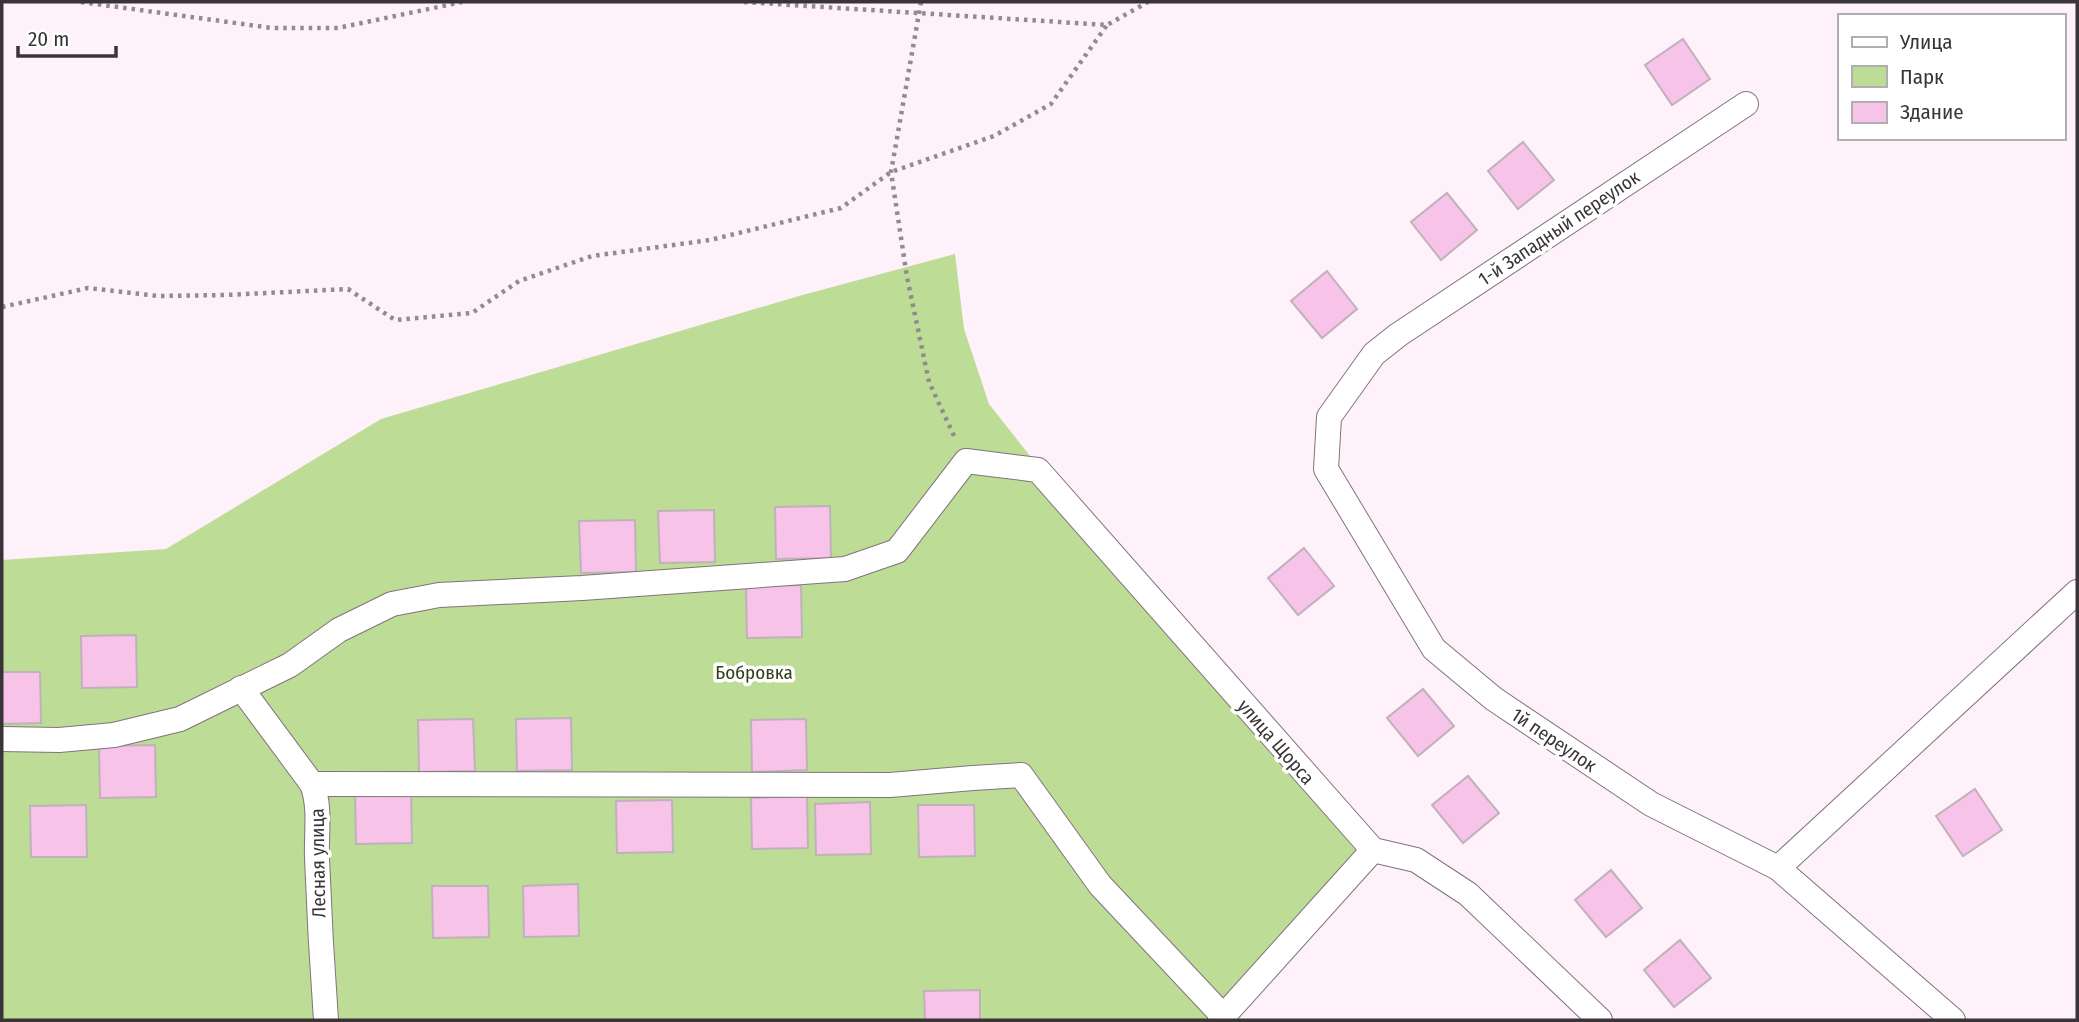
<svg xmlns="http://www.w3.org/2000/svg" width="2079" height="1022" font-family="'Fira Sans Condensed',sans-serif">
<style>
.green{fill:#bddc95}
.building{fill:#f8c3e8;stroke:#c0b1bb;stroke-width:2}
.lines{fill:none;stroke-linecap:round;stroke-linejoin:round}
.street-casing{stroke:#81737d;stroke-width:26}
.path{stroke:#938a90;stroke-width:4.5;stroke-dasharray:3.5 5;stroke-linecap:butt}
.street{stroke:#fff;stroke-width:24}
.labels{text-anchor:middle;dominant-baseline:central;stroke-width:7;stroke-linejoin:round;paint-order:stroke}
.street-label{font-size:19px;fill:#3a3438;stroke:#fff}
.park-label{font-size:19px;fill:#31401a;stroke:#fff}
</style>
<rect width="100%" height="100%" fill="#fef1fa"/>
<!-- green -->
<polygon class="green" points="955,254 964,329 989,404 1133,587 1270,753 1372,855 1215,1020 2,1020 2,560 166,549 381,419 799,296"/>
<!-- building -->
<g class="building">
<polygon points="1683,39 1710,79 1672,105 1645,65"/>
<polygon points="1523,142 1554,180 1518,209 1488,171"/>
<polygon points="1447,193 1477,230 1441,260 1411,222"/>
<polygon points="1327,271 1357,309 1322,338 1291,301"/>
<polygon points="830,506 831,558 776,559 775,507"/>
<polygon points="714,510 715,562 660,563 658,511"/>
<polygon points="635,520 636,572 581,573 579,521"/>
<polygon points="1304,548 1334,586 1298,615 1268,578"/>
<polygon points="801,585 802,637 747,638 746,586"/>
<polygon points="136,635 137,687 82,688 81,636"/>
<polygon points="2,672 40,672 41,723 2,724"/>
<polygon points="1423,689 1454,726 1418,756 1387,718"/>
<polygon points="571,718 572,770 517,771 516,719"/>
<polygon points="473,719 475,771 419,772 418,720"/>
<polygon points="806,719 807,770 752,772 751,720"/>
<polygon points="155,745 156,797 100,798 99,746"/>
<polygon points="1468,776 1499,813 1463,843 1432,805"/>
<polygon points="1975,789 2002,830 1963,856 1936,816"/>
<polygon points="411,791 412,843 356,844 355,792"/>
<polygon points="807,796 808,848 752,849 751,798"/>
<polygon points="672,800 673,852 617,853 616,801"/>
<polygon points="870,802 871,854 816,855 815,804"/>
<polygon points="86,805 87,857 31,857 30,806"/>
<polygon points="918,805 974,805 975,856 919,857"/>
<polygon points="1611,870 1642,908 1606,937 1575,900"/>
<polygon points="578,884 579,936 524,937 523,886"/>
<polygon points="432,886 488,886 489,937 433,938"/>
<polygon points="1680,940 1711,978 1674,1007 1644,970"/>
<polygon points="980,990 980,1020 925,1020 924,991"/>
</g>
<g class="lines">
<defs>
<g id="street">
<polyline points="1746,104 1398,335 1374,354 1329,417 1326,469 1434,649 1494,699 1651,804 1778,868 1953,1020"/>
<path d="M 241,688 L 312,784 C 321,807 316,834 317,858 C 319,912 322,966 326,1020"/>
<polyline points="2,739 59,740 114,735 180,719 290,665 339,630 392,604 439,595 582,588 845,569 897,551 966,461 1038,470 1373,850 1416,860 1468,894 1600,1020"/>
<polyline points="312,784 890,785 973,778 1021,775 1100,885 1223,1016"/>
<polyline points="1778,868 2077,592"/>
<polyline points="1220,1020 1373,850"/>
</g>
</defs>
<!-- street casing -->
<use href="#street" class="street-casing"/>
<!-- path -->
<g class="path">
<polyline points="81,2 272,28 338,28 462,2"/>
<polyline points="744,2 1107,25 1148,2"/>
<polyline points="921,2 891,172 907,277 929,382 955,438"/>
<polyline points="2,307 88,288 158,296 225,295 348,289 395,320 472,313 519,281 592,256 710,240 841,208 891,172 994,136 1051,104 1107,25"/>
</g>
<!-- street -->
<use href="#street" class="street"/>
</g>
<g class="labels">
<!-- street labels -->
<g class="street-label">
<text transform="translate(1559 228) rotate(-34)">1-й Западный переулок</text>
<text transform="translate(1554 740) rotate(34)">1й переулок</text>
<text transform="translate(1276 742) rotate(49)">улица Щорса</text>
<text transform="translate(318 863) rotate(-91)">Лесная улица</text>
</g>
<!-- park labels -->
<g class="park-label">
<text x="754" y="672">Бобровка</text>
</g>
</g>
<!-- border -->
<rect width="2079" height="1022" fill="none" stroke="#3a3438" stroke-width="7"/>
<!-- legend -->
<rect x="1838" y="14" width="228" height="126" fill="#ffffff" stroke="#b0aeaf" stroke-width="2"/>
<rect x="1852" y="37" width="35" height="10" fill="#ffffff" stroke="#b0aeaf" stroke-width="2"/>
<text x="1900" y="49" font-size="21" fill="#3a3438">Улица</text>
<rect x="1852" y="66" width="35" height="21" fill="#bddc95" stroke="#b0aeaf" stroke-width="2"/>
<text x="1900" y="84" font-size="21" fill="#3a3438">Парк</text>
<rect x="1852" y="102" width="35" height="21" fill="#f8c3e8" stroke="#b0aeaf" stroke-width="2"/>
<text x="1900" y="119" font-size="21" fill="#3a3438">Здание</text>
<!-- scale -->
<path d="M18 46v10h98v-10" fill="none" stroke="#3a3438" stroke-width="3.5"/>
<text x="28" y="46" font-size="21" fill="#3a3438" stroke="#ffffff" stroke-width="5" paint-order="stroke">20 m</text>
</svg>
